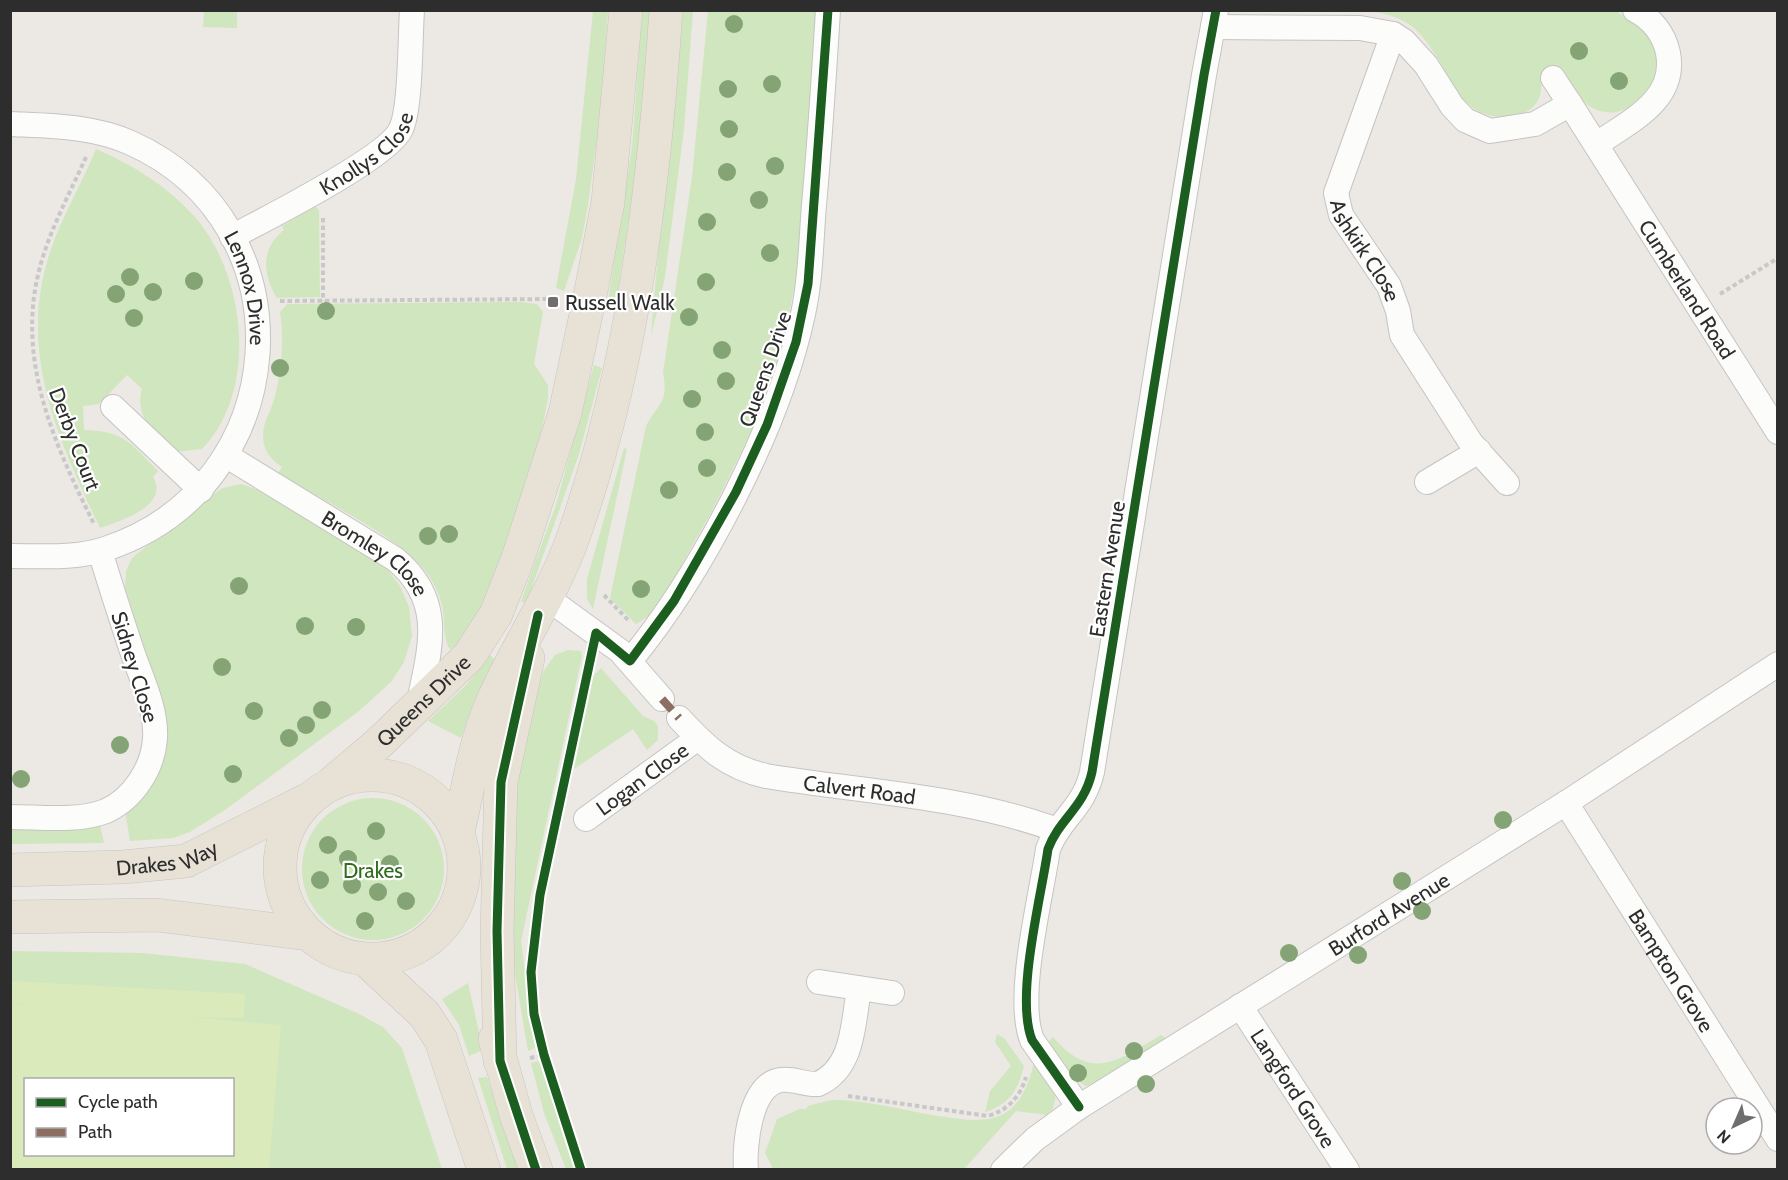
<svg xmlns="http://www.w3.org/2000/svg" width="1788" height="1180" font-family="Cabin,sans-serif">
<style>
.green{fill:#d0e6be;fill-rule:evenodd}
.pitch{fill:#dbeabb;fill-rule:evenodd}
.lines{fill:none;stroke-linecap:round;stroke-linejoin:round}
.minor-casing{stroke:#c5c4c4;stroke-width:26}
.primary-casing{stroke:#c6c5c3;stroke-width:34}
.path{stroke:#c8c8c8;stroke-width:4;stroke-dasharray:4.5 3;stroke-linecap:butt}
.minor{stroke:#fcfcfb;stroke-width:24}
.primary{stroke:#e8e2d6;stroke-width:33}
.quiet{stroke:#8d6e63;stroke-width:8;stroke-dasharray:15 8;stroke-linecap:butt}
.cycleway-casing{stroke:#fff;stroke-width:13}
.cycleway{stroke:#1b5e20;stroke-width:9}
.tree{fill:#85a475}
.poi-dot{fill:#706e6d;stroke:#fff;stroke-width:2}
.labels{text-anchor:middle;dominant-baseline:central;stroke-width:4.5;stroke-linejoin:round;paint-order:stroke}
.street-label{font-size:21px;fill:#2d2d2d;stroke:#fff}
.poi-label{font-size:21px;fill:#2d2d2d;stroke:#fff;text-anchor:start}
.park-label{font-size:21px;fill:#306d1b;stroke:#fff}
</style>
<rect width="100%" height="100%" fill="#ece8e4"/>
<!-- green -->
<g class="green">
<polygon points="204,11 237,11 237,28 203,27"/>
<polygon points="593,11 608,11 601,110 588,205 582,238 564,291 556,288 576,179"/>
<polygon points="642,11 651,11 634,186 616,302 608,300 632,147"/>
<path d="M 683,11 L 693,11 L 684,129 L 665,277 L 651,336 C 659,227 674,119 683,11 Z"/>
<path d="M 708,11 L 818,11 L 799,264 L 782,347 L 755,424 L 715,505 L 667,591 L 652,614 L 636,624 L 610,598 L 646,426 C 658,403 669,403 663,373 L 692,177 Z"/>
<path d="M 1294,11 L 1616,11 C 1625,18 1640,21 1647,30 C 1680,69 1632,133 1589,106 C 1578,98 1570,79 1562,68 L 1541,82 C 1545,119 1498,125 1473,108 C 1459,99 1450,83 1441,69 L 1443,67 C 1435,54 1427,40 1415,29 C 1383,1 1333,14 1294,11 Z"/>
<path d="M 96,149 C 133,165 167,186 194,216 C 246,274 259,391 202,449 L 174,452 C 156,434 134,418 142,389 L 127,375 L 99,404 L 83,406 L 84,430 C 125,431 131,444 158,471 L 153,477 C 170,506 120,521 100,528 C 58,439 16,350 51,249 C 63,215 82,183 96,149 Z"/>
<path d="M 315,206 L 319,210 L 320,297 L 277,298 C 262,273 261,248 284,230 L 282,226 Z"/>
<path d="M 520,302 L 537,304 L 543,312 L 534,364 L 548,385 L 548,398 L 537,455 L 486,599 L 458,645 L 450,649 C 443,641 445,617 442,605 C 439,594 435,585 429,576 C 405,539 317,498 278,473 L 282,467 C 271,460 263,450 263,436 C 263,422 272,409 275,396 C 282,368 284,340 280,312 L 287,304 Z"/>
<polygon points="594,365 602,368 579,454 526,604 521,601 556,505"/>
<polygon points="624,448 627,449 593,609 587,599 587,579"/>
<polygon points="241,484 259,490 384,565 400,586 409,607 412,636 404,662 391,682 359,711 225,810 190,832 173,838 130,841 125,810 163,711 125,587 126,571 132,558 204,500 223,488"/>
<polygon points="568,650 581,651 582,656 521,941 535,1048 528,1051 509,938 516,751 543,672 555,655"/>
<polygon points="490,655 494,659 474,701 461,738 428,721 466,685"/>
<polygon points="601,668 643,716 654,721 658,726 658,740 647,750 633,729 574,769 593,676"/>
<circle cx="373" cy="869" r="71"/>
<polygon points="100,825 104,843 11,844 11,830 84,828"/>
<path d="M 10,951 L 143,953 L 245,964 L 359,1014 L 383,1027 L 402,1048 L 442,1169 L 11,1169 ZM 26,1080 L 232,1080 L 232,1154 L 26,1154 Z"/>
<polygon points="468,983 483,1050 469,1056 459,1025 442,999"/>
<path d="M 997,1034 L 1004,1038 L 1024,1066 C 1018,1090 1010,1104 985,1112 L 990,1091 L 1011,1066 L 995,1042 Z"/>
<path d="M 1161,1035 L 1166,1039 L 1103,1081 L 1086,1086 L 1069,1076 L 1046,1044 L 1053,1037 C 1092,1083 1119,1060 1161,1035 Z"/>
<polygon points="539,1061 576,1169 566,1169 544,1113 531,1063"/>
<path d="M 1034,1063 L 1056,1095 L 1053,1109 L 1047,1115 L 1016,1111 L 964,1169 L 773,1169 L 765,1153 L 777,1119 L 800,1109 L 806,1109 L 808,1106 C 817,1104 830,1099 839,1100 C 870,1101 907,1111 938,1116 C 993,1125 1019,1123 1034,1063 Z"/>
<polygon points="487,1077 518,1169 507,1169 478,1078"/>
</g>
<!-- pitch -->
<path class="pitch" d="M 11,981 L 245,994 L 244,1018 L 190,1017 L 281,1025 L 269,1169 L 11,1169 L 11,1004 L 30,1005 L 11,1003 ZM 26,1080 L 232,1080 L 232,1154 L 26,1154 Z"/>
<g class="lines">
<defs>
<g id="minor">
<path id="s1" d="M 1213,27 L 1360,28 L 1393,34 L 1404,41 L 1426,65 L 1452,106 L 1465,120 L 1490,131 L 1535,124 L 1570,104 L 1778,432"/>
<path id="s2" d="M 1393,34 L 1336,193 L 1341,215 L 1389,286 L 1398,311 L 1402,335 L 1471,443 L 1507,483"/>
<polyline points="1553,78 1570,104"/>
<path id="s3" d="M 10,124 C 51,126 93,126 131,143 C 313,225 295,487 105,549 C 75,559 42,556 10,556"/>
<path d="M 1597,144 C 1630,121 1677,100 1668,53 C 1664,34 1652,19 1635,10"/>
<path id="s4" d="M 232,237 C 265,219 388,158 401,129 C 411,107 410,38 412,10"/>
<polyline points="113,407 201,490"/>
<path id="s5" d="M 227,456 L 395,559 C 446,601 430,649 418,706"/>
<polyline points="1427,482 1479,451"/>
<polyline points="547,598 620,651 662,699"/>
<path d="M 630,661 C 703,572 779,426 803,314 C 811,278 811,241 814,205 C 820,140 824,75 828,10"/>
<path id="s6" d="M 679,718 C 706,747 726,767 766,776 C 862,792 965,796 1057,830"/>
<path id="s7" d="M 1566,803 L 1778,1139"/>
<path d="M 10,817 C 40,817 78,822 106,811 C 133,799 153,768 155,739 C 157,709 141,678 132,651 C 121,618 110,584 100,551"/>
<path id="s8" d="M 586,819 L 698,738"/>
<polyline points="819,982 892,993"/>
<path id="s9" d="M 1240,1006 L 1347,1170"/>
<path d="M 1079,1107 L 1032,1040 C 1015,997 1041,898 1048,849 C 1059,819 1084,808 1092,772 L 1204,75 L 1216,10"/>
<path d="M 746,1170 C 744,1145 750,1084 781,1080 C 793,1078 805,1085 818,1084 C 854,1068 853,1023 859,989"/>
<path id="s10" d="M 1003,1170 L 1035,1139 L 1079,1107 L 1566,803 L 1778,664"/>
</g>
<g id="primary">
<circle cx="372" cy="867" r="92"/>
<path id="s11" d="M 332,783 L 378,744 L 469,656 L 496,614 L 518,558 L 565,413 L 591,291 L 608,202 L 626,10"/>
<path d="M 458,832 C 468,790 474,745 491,705 C 516,647 553,595 574,535 C 633,367 654,187 666,10"/>
<path id="s12" d="M 10,870 L 123,867 L 186,861 L 305,801"/>
<polyline points="10,917 157,915 308,934"/>
<polyline points="366,960 425,1015 441,1040 484,1170"/>
<polyline points="495,1039 516,1115 536,1170"/>
<polyline points="500,1061 497,931 501,782 528,658"/>
</g>
</defs>
<!-- minor casing -->
<use href="#minor" class="minor-casing"/>
<!-- primary casing -->
<use href="#primary" class="primary-casing"/>
<!-- path -->
<g class="path">
<path d="M 86,157 C 70,193 50,229 40,267 C 15,359 54,443 94,524"/>
<polyline points="323,218 323,301"/>
<polyline points="1720,294 1778,258"/>
<polyline points="280,301 549,299"/>
<polyline points="604,595 628,620"/>
<polyline points="530,1058 544,1055"/>
<path d="M 848,1096 L 988,1116 C 1008,1110 1020,1097 1026,1077"/>
</g>
<!-- minor -->
<use href="#minor" class="minor"/>
<!-- primary -->
<use href="#primary" class="primary"/>
<!-- quiet -->
<polyline class="quiet" points="662,699 679,718"/>
<defs>
<g id="cycleway">
<path d="M 1079,1107 L 1032,1040 C 1015,997 1041,898 1048,849 C 1059,819 1084,808 1092,772 L 1204,75 L 1216,10"/>
<polyline points="536,1170 500,1061 497,931 501,782 538,615"/>
<polyline points="581,1170 544,1055 534,1014 531,972 540,895 596,633 630,661 674,601 736,492 767,425 796,342 808,284 828,10"/>
</g>
</defs>
<!-- cycleway casing -->
<use href="#cycleway" class="cycleway-casing"/>
<!-- cycleway -->
<use href="#cycleway" class="cycleway"/>
</g>
<!-- trees -->
<g class="tree">
<circle cx="734" cy="24" r="9"/>
<circle cx="1579" cy="51" r="9"/>
<circle cx="1619" cy="81" r="9"/>
<circle cx="772" cy="84" r="9"/>
<circle cx="728" cy="89" r="9"/>
<circle cx="729" cy="129" r="9"/>
<circle cx="775" cy="166" r="9"/>
<circle cx="727" cy="172" r="9"/>
<circle cx="759" cy="200" r="9"/>
<circle cx="707" cy="222" r="9"/>
<circle cx="770" cy="253" r="9"/>
<circle cx="130" cy="277" r="9"/>
<circle cx="194" cy="281" r="9"/>
<circle cx="706" cy="282" r="9"/>
<circle cx="153" cy="292" r="9"/>
<circle cx="116" cy="294" r="9"/>
<circle cx="326" cy="311" r="9"/>
<circle cx="689" cy="317" r="9"/>
<circle cx="134" cy="318" r="9"/>
<circle cx="722" cy="350" r="9"/>
<circle cx="280" cy="368" r="9"/>
<circle cx="726" cy="381" r="9"/>
<circle cx="692" cy="399" r="9"/>
<circle cx="705" cy="432" r="9"/>
<circle cx="707" cy="468" r="9"/>
<circle cx="669" cy="490" r="9"/>
<circle cx="449" cy="534" r="9"/>
<circle cx="428" cy="536" r="9"/>
<circle cx="239" cy="586" r="9"/>
<circle cx="641" cy="589" r="9"/>
<circle cx="305" cy="626" r="9"/>
<circle cx="356" cy="627" r="9"/>
<circle cx="222" cy="667" r="9"/>
<circle cx="322" cy="710" r="9"/>
<circle cx="254" cy="711" r="9"/>
<circle cx="306" cy="725" r="9"/>
<circle cx="289" cy="738" r="9"/>
<circle cx="120" cy="745" r="9"/>
<circle cx="233" cy="774" r="9"/>
<circle cx="21" cy="779" r="9"/>
<circle cx="1503" cy="820" r="9"/>
<circle cx="376" cy="831" r="9"/>
<circle cx="328" cy="845" r="9"/>
<circle cx="348" cy="859" r="9"/>
<circle cx="390" cy="864" r="9"/>
<circle cx="320" cy="880" r="9"/>
<circle cx="1402" cy="881" r="9"/>
<circle cx="352" cy="885" r="9"/>
<circle cx="378" cy="892" r="9"/>
<circle cx="406" cy="901" r="9"/>
<circle cx="1422" cy="911" r="9"/>
<circle cx="365" cy="921" r="9"/>
<circle cx="1289" cy="953" r="9"/>
<circle cx="1358" cy="955" r="9"/>
<circle cx="1134" cy="1051" r="9"/>
<circle cx="1078" cy="1073" r="9"/>
<circle cx="1146" cy="1084" r="9"/>
</g>
<!-- markers -->
<rect class="poi-dot" x="547" y="296" width="12" height="12" rx="3"/>
<g class="labels">
<!-- street labels -->
<g class="street-label">
<text stroke="none"><textPath href="#s4" startOffset="160">Knollys Close</textPath></text>
<text stroke="none"><textPath href="#s2" startOffset="234">Ashkirk Close</textPath></text>
<text stroke="none"><textPath href="#s1" startOffset="626">Cumberland Road</textPath></text>
<text stroke="none"><textPath href="#s3" startOffset="318">Lennox Drive</textPath></text>
<text transform="translate(765 369) rotate(-71)">Queens Drive</text>
<text transform="translate(75 439) rotate(69)">Derby Court</text>
<text stroke="none"><textPath href="#s5" startOffset="178">Bromley Close</textPath></text>
<text transform="translate(1107 569) rotate(-81)">Eastern Avenue</text>
<text transform="translate(135 667) rotate(73)">Sidney Close</text>
<text stroke="none"><textPath href="#s11" startOffset="123">Queens Drive</textPath></text>
<text stroke="none"><textPath href="#s8" startOffset="69">Logan Close</textPath></text>
<text stroke="none"><textPath href="#s6" startOffset="201">Calvert Road</textPath></text>
<text stroke="none"><textPath href="#s12" startOffset="158">Drakes Way</textPath></text>
<text stroke="none"><textPath href="#s10" startOffset="464">Burford Avenue</textPath></text>
<text stroke="none"><textPath href="#s7" startOffset="198">Bampton Grove</textPath></text>
<text stroke="none"><textPath href="#s9" startOffset="98">Langford Grove</textPath></text>
</g>
<!-- poi labels -->
<g class="poi-label">
<text x="565" y="302">Russell Walk</text>
</g>
<!-- park labels -->
<g class="park-label">
<text x="373" y="870">Drakes</text>
</g>
</g>
<!-- border -->
<rect width="1788" height="1180" fill="none" stroke="#2d2d2d" stroke-width="24"/>
<!-- legend -->
<rect x="24" y="1078" width="210" height="78" fill="#ffffff" stroke="#ababab" stroke-width="1.5"/>
<rect x="36" y="1098" width="30" height="9" fill="#1b5e20" stroke="#ababab" stroke-width="1.5"/>
<text x="78" y="1108" font-size="18" fill="#2d2d2d">Cycle path</text>
<rect x="36" y="1128" width="30" height="9" fill="#8d6e63" stroke="#ababab" stroke-width="1.5"/>
<text x="78" y="1138" font-size="18" fill="#2d2d2d">Path</text>
<!-- north arrow -->
<g transform="translate(1734 1126) rotate(224)"><circle r="28" fill="#ffffff" stroke="#ababab" stroke-width="1.5"/>
<path d="M0-4.5L10 22L0 15L-10 22Z" fill="#706e6d"/>
<text y="-9" font-size="16" font-weight="bold" text-anchor="middle" fill="#2d2d2d">N</text>
</g>
</svg>
